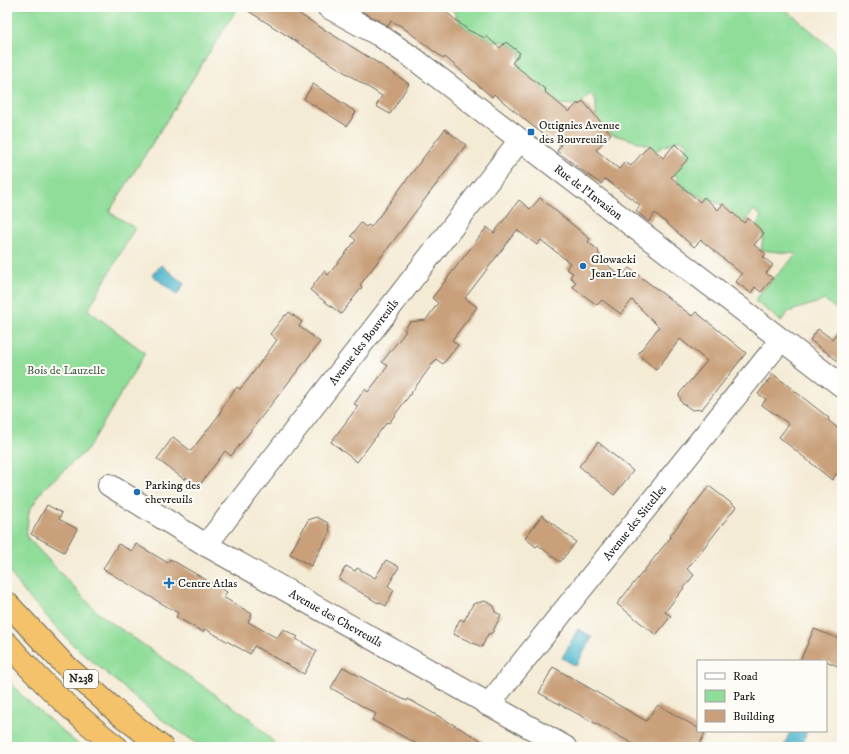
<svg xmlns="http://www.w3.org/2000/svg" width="849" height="754" font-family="'IM FELL DW Pica',serif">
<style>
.green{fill:#90dd9a;stroke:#567c5b}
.water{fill:#4fb6cd;stroke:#366974}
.building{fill:#c9a07a}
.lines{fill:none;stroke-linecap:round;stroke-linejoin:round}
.minor-casing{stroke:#68645d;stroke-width:24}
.highway-casing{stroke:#68645d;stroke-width:24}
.minor{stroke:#fff;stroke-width:22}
.highway{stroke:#f3c26a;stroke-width:22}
.poi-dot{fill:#1f6fb2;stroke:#fdfcf7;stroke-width:1.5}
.labels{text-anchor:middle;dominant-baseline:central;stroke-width:4;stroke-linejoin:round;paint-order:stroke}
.shield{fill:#fdfcf7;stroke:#605f5e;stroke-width:1}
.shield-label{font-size:11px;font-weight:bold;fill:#1c1c1c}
.poi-label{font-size:12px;fill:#1c1c1c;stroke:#fdfcf7;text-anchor:start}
.street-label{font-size:12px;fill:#1c1c1c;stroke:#fdfcf7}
.park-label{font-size:12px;fill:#456048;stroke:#fdfcf7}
</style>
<rect width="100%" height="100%" fill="#fdfcf7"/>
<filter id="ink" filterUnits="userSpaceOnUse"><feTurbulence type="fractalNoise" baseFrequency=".025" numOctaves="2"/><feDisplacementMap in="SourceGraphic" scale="8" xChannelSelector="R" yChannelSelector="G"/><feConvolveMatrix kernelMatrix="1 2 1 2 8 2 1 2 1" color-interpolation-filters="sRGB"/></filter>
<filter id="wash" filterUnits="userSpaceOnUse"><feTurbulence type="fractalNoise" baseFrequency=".012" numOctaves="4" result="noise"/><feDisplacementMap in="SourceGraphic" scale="16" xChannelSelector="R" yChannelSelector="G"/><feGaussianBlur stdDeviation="0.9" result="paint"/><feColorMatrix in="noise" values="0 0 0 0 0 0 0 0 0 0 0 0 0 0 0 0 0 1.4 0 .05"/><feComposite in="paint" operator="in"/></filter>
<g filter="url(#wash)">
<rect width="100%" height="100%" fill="#f4ebd5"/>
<!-- green -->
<g class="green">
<polygon points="7,7 238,7 109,212 135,228 88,310 145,353 88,449 44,488 29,511 26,536 99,614 252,720 278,747 202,747 161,719 71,643 25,593 7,568"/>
<path d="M 452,7 L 783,7 L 842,57 L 842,314 L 825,300 L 788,312 L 781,321 L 755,301 L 761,292 L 797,254 L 761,250 L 764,233 L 756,225 L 762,217 L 754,210 L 736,232 L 723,205 C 714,202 689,193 683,187 C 679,183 677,178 674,173 L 689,158 L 683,152 L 688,146 L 680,139 L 655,151 L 649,145 L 611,134 L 596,117 L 596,100 L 590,94 L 579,105 L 560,104 L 517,69 L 521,52 L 506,42 L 493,42 L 486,36 L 485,38 C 466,30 460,27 452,7 Z"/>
<polygon points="7,678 21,695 81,747 7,747"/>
</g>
<!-- water -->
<g class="water">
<polygon points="161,265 184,284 177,295 152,275"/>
<polygon points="578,629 592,637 576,666 562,658"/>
<polygon points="790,731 807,731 801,747 784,747"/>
</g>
<g id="blocks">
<!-- building -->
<g class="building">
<polygon points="242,7 288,7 378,63 409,84 390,114 376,106 382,96"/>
<polygon points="354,7 440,7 468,30 485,38 486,36 500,48 506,42 520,53 512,63 546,90 545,92 569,112 578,103 579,105 583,101 611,134 596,150 619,169 625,162 631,166 649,145 663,158 675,144 689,158 671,177 700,202 704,197 718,210 723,204 744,223 748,218 764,233 754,245 766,254 763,257 773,265 766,273 773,278 761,292 755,287 751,293 736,282 742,274 701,240 694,247 655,213 649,222 636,211 640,205 605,179 601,184 580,169 557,151 561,145 535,128 494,94 492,97 445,57 444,59 401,26 391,21 388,26"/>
<polygon points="313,84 356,112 347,126 304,99"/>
<polygon points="445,129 466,145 360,285 362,287 341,314 310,290 324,271 328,275 356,240 351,236 361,223 366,227 368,225 371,227"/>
<polygon points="540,198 590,239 588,242 598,250 600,258 621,277 629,268 692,316 696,312 746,353 702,409 692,410 681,402 679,394 707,361 680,339 656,370 638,354 659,327 632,300 621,314 602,300 597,305 573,287 576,282 570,277 573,273 566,269 570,263 541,240 537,245 517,230 465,298 477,307 452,340 458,345 443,364 436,359 389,423 387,422 357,462 331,442 358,406 354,404 365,389 368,392 388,366 382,362 406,331 404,330 410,322 426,320 438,303 432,298 487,227 494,233 519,200 530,209"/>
<polygon points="289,312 302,322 299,326 320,342 231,456 225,451 199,486 186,477 185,480 157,459 173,437 191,451 219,415 224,404 237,387 240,389 247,381 277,340 270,334 285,315 286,316"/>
<polygon points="842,326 842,364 810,340 818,329 832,339"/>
<polygon points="773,374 829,418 828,420 842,432 842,467 832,480 779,437 789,424 762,405 766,399 758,394"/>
<polygon points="598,442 633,471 614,495 579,466"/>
<polygon points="709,486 736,507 687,569 694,575 665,612 671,616 656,635 617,604 671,537 670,536"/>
<polygon points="47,505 62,513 59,519 77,529 64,552 31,534"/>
<polygon points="542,515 576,542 560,562 538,545 536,547 525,538"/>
<polygon points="317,517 328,523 330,532 311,566 290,554 308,520"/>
<polygon points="118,544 132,551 136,544 168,563 170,559 227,592 223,597 252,614 248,622 277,638 283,629 298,637 296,639 317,651 304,674 254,646 250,654 205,629 203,632 176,617 178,613 103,569"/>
<polygon points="386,560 399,567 388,586 394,590 386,606 379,602 378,603 339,579 346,566 355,571 357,568 375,578"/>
<polygon points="485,601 494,606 495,612 501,615 492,633 488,634 482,647 453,634 460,619 464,621 473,604"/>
<polygon points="814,629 842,640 842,668 826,661 800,661"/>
<polygon points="343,667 388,692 407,701 408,699 493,747 423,747 372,720 376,714 331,688"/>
<polygon points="553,667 646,721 658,705 698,728 698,731 705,733 698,747 639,747 539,693"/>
</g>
</g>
</g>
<g filter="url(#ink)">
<use href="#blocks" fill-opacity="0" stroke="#68645d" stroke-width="1"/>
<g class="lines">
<defs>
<g id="minor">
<path id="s1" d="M 328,7 L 379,35 L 413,58 L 842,386"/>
<path id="s2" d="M 109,485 L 206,545 L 565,747"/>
<path id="s3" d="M 206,545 L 520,140"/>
<path id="s4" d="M 488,705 L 781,340"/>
</g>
<g id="highway">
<polyline points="7,603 62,662 117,712 162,747"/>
<path d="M 7,643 C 40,681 76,716 117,747"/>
</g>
</defs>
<!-- minor casing -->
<use href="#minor" class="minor-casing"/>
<!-- highway casing -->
<use href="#highway" class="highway-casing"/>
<!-- minor -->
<use href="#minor" class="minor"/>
<!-- highway -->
<use href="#highway" class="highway"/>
</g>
</g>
<!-- markers -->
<g class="poi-dot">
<rect x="527" y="128" width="8" height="8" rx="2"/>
<circle cx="583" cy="266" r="4"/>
<circle cx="137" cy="492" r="4"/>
<path d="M167 577h4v4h4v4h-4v4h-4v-4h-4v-4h4z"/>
</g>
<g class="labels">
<!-- shield labels -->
<rect class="shield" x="64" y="670" width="34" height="18" rx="3"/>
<g class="shield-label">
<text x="81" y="679">N238</text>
</g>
<!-- poi labels -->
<g class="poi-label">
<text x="539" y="125">Ottignies Avenue<tspan x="539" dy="14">des Bouvreuils</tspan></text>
<text x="591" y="259">Glowacki<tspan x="591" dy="14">Jean-Luc</tspan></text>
<text x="145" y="485">Parking des<tspan x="145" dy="14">chevreuils</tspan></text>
<text x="178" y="583">Centre Atlas</text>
</g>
<!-- street labels -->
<g class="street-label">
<text stroke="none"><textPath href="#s1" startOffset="320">Rue de l'Invasion</textPath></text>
<text stroke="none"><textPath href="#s3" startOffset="257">Avenue des Bouvreuils</textPath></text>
<text stroke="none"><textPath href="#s4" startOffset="234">Avenue des Sittelles</textPath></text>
<text stroke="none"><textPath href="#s2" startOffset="263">Avenue des Chevreuils</textPath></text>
</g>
<!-- park labels -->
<g class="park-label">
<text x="66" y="370">Bois de Lauzelle</text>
</g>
</g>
<!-- margin -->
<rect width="849" height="754" fill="none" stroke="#fdfcf7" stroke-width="24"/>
<!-- legend -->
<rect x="697" y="660" width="130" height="72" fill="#fdfcf7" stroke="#a3a29f"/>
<rect x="705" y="673" width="20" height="6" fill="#ffffff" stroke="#a3a29f"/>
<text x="733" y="680" font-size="12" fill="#1c1c1c">Road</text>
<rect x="705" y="690" width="20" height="12" fill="#90dd9a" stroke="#a3a29f"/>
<text x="733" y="700" font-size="12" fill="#1c1c1c">Park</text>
<rect x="705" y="710" width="20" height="12" fill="#c9a07a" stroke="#a3a29f"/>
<text x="733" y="720" font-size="12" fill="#1c1c1c">Building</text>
</svg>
